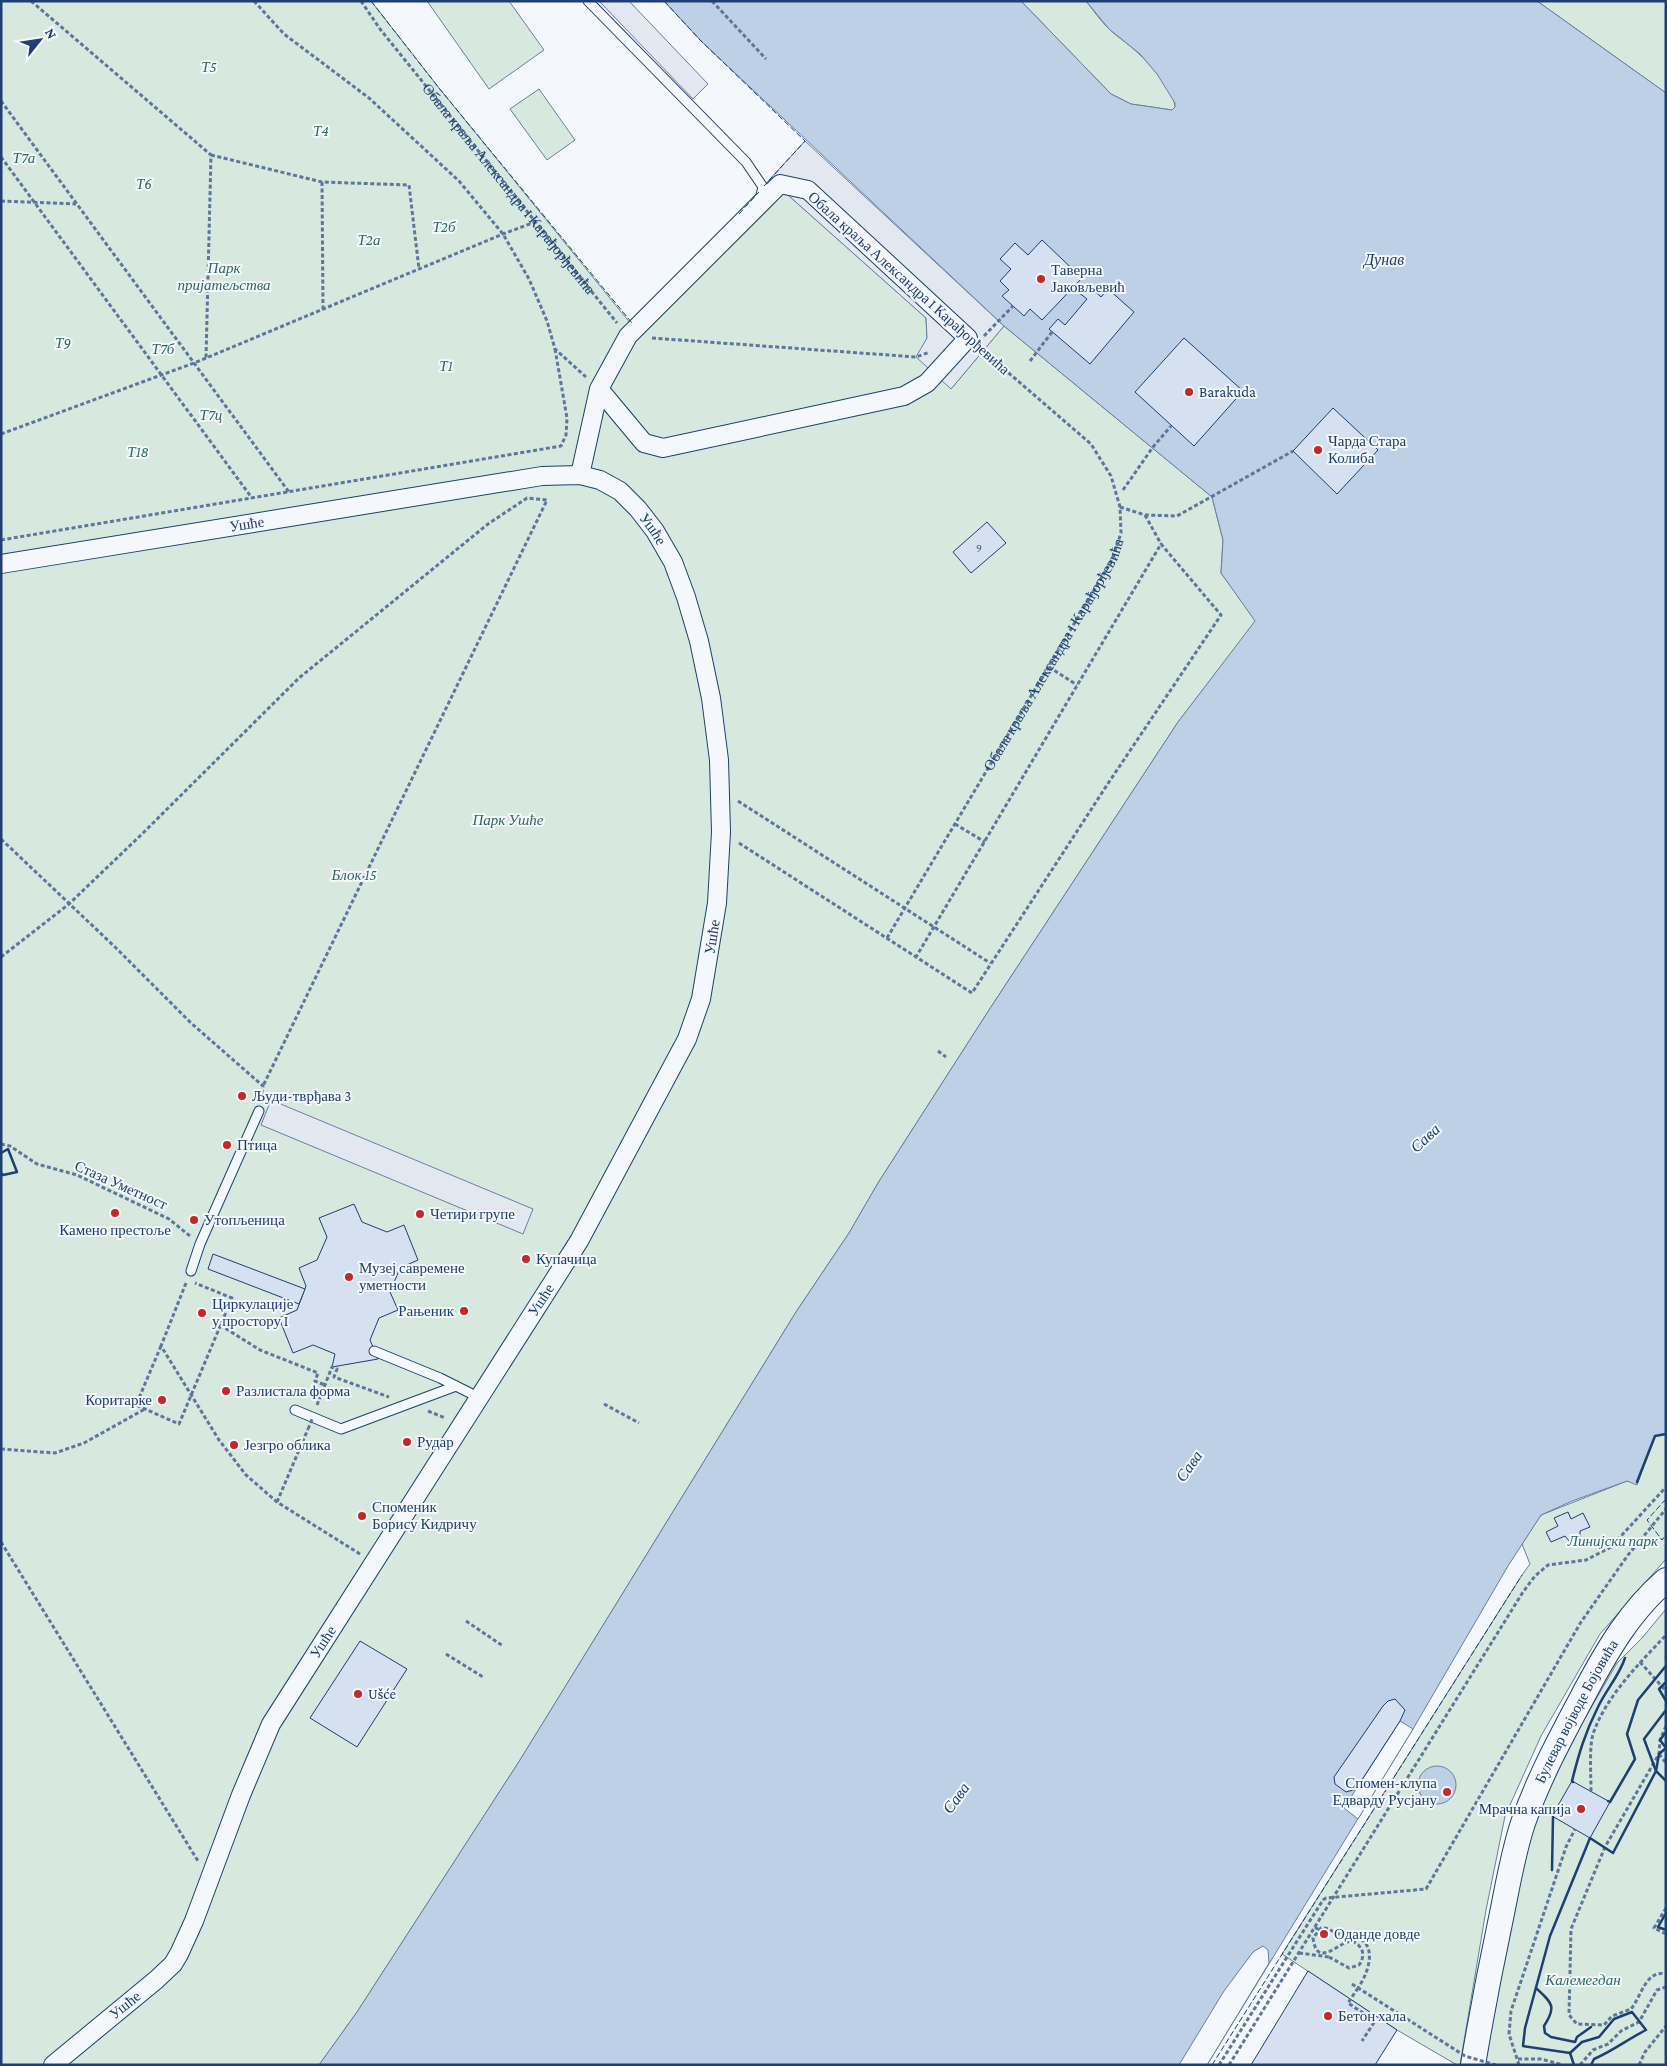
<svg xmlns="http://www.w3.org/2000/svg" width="1667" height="2066" font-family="'Crimson Pro',serif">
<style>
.green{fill:#d7e8df;stroke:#687fa3}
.parking{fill:#e3e8f0;stroke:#687fa3}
.water{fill:#bed0e5;stroke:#687fa3}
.pier{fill:#f4f7fb;stroke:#687fa3}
.building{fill:#d5e0f0;stroke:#1d3f73}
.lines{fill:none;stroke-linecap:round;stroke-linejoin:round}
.service-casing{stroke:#1d3f73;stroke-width:11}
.minor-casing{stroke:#1d3f73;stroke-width:20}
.secondary-casing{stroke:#1d3f73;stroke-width:26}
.path{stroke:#5e769c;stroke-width:3;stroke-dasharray:4 2.5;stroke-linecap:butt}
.service{stroke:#f4f7fb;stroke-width:9}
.minor{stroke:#f4f7fb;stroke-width:18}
.secondary{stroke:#f4f7fb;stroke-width:24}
.path-bridge{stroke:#5e769c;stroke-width:3;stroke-dasharray:4 2.5;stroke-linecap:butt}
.fence{stroke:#1d3f73;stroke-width:1;stroke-dasharray:6 2.5;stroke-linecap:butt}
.wall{stroke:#1d3f73;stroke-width:2.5}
.poi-dot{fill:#c62828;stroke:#f4f7fb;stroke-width:2}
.labels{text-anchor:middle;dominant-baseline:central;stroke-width:4;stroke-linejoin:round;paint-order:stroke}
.number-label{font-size:12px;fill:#4b6792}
.park-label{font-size:15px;font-style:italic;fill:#2c6c60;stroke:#f4f7fb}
.street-label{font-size:15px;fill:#1d3f73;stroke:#f4f7fb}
.poi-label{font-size:15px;fill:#1d3f73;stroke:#f4f7fb;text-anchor:start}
.water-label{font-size:16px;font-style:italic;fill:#1d3f73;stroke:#f4f7fb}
</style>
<rect width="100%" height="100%" fill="#f4f7fb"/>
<!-- green -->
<g class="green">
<polygon points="1,1 371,1 439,88 635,329 770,179 926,318 927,338 951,389 1004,326 1212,497 1223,540 1221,573 1256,621 1178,722 989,1010 878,1183 849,1233 796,1312 520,1760 357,2012 319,2065 1,2065"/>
<polygon points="427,1 509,1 544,50 489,89"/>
<path d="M 1021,1 L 1086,1 C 1093,10 1100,20 1108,28 C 1117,37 1129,44 1138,53 C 1149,63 1175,93 1175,107 L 1172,110 L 1131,104 L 1111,94 Z"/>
<polygon points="1537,1 1666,1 1666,93"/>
<polygon points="539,89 575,140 547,160 510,109"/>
<polygon points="1666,1434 1666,1559 1600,1634 1541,1736 1505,1816 1486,1910 1460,2065 1457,2065 1397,2030 1282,1954 1522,1575 1530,1564 1522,1544 1541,1515 1627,1481 1637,1482 1655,1436"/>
<polygon points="1666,1609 1666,2065 1485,2065 1522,1858 1546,1792 1581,1725 1617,1663 1642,1638"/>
</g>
<!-- parking -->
<g class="parking">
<polygon points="599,1 629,1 708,84 693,99"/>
<polygon points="805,141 1004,326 951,389 916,357 927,338 926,318 770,179"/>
<polygon points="271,1100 533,1209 523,1234 261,1125"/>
</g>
<!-- water -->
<g class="water">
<polygon points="664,1 1021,1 1111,94 1131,104 1172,110 1175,107 1175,103 1157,74 1140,54 1109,29 1086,1 1537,1 1666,93 1666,1434 1655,1436 1637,1485 1627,1481 1572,1501 1541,1515 1508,1566 1413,1729 1207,2065 319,2065 357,2012 520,1760 796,1312 849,1233 878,1183 989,1010 1178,722 1255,621 1221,573 1223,540 1212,497 1004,326 701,41"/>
<circle cx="1437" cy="1785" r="19"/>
</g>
<!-- pier -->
<g class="pier">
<polygon points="1400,1721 1413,1729 1358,1819 1344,1808"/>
<polygon points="1263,1946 1268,1950 1269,1963 1207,2065 1179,2065 1224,1991 1253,1952"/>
</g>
<!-- building -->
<g class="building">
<polygon points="1042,240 1082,278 1042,320 1030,309 1024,316 1002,296 1009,290 1000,281 1011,269 1000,259 1015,243 1028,255"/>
<polygon points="1086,283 1101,297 1108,289 1134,312 1090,364 1049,329 1058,319 1065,325 1087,299 1078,292"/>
<polygon points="1184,338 1243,391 1194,446 1135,392"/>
<polygon points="1333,408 1378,450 1337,494 1293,451"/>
<polygon points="987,522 1006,543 971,573 953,552"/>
<polygon points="354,1204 362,1222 387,1232 404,1225 418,1260 400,1268 390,1292 398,1310 379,1318 370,1340 378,1359 332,1367 335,1354 313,1345 293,1353 279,1318 297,1310 306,1286 299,1268 317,1260 327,1237 319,1218"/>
<polygon points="213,1254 305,1289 299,1304 208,1269"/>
<polygon points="1568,1512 1571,1519 1583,1513 1590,1527 1580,1531 1580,1538 1575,1542 1569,1541 1565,1536 1551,1542 1546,1532 1558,1526 1554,1518"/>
<polygon points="360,1641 407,1669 357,1747 310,1718"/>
<polygon points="1395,1699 1405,1710 1400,1721 1356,1789 1346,1792 1335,1784 1334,1777 1383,1706 1388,1701"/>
<polygon points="1572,1781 1610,1802 1590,1838 1552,1816"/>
<polygon points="1308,1971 1397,2030 1375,2065 1251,2065"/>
</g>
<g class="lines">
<defs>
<g id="service">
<polyline points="588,1 746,162 763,187 760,199"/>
<polyline points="191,1271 200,1244 259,1111"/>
<polyline points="374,1351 440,1378 478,1397"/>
<polyline points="295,1410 341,1429 456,1386"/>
</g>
<g id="minor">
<polyline points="580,475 599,389 628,336 780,184 808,190 968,338 927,383 904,396 663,448 644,443 599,389"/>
<path id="s3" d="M 1,564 L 542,476 L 580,475 L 600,480 L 620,491 L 638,509 L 655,531 L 673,562 L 686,597 L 699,641 L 711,698 L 719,760 L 721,832 L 717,903 L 701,999 L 687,1039 L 579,1241 L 271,1724 L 241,1795 L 194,1921 L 179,1954 L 173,1964 L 156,1980 L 53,2065"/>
</g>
<g id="secondary">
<path id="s4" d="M 1473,2065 C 1481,2017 1490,1970 1500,1923 C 1507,1890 1512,1856 1523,1823 C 1539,1777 1563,1733 1586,1690 C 1608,1649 1630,1611 1666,1580"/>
</g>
</defs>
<!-- service casing -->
<use href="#service" class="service-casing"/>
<!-- minor casing -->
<use href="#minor" class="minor-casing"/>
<!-- secondary casing -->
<use href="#secondary" class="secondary-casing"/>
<!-- path -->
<g class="path">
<polyline points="31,1 211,155 206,358"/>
<polyline points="254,1 284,34 369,98 459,181 503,234 529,279 547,321 555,349 586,377"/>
<path id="s1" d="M 361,1 L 380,29 L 617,323"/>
<polyline points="712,1 766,59"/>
<polyline points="1,101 289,492"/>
<polyline points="211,155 322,182 409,185 419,269"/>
<polyline points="1,157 252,498"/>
<polyline points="322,182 323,309"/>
<polyline points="1,201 76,204"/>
<polyline points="984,336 1013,306"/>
<polyline points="652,338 916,357 930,352"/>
<polyline points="1030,361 1052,332"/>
<polyline points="1,434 194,363 503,234 535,222"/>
<polyline points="1123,490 1153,447 1171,426"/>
<polyline points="1120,507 1145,515 1177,516 1293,451"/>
<polyline points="1145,515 1161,544"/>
<polyline points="1,540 561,446 566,435 567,418 555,349"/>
<polyline points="1049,667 1077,685"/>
<polyline points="738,801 990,963"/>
<polyline points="955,824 985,842"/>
<polyline points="1,839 115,947 191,1023 263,1086 261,1098"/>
<polyline points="739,843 972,993 1109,782 1221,615 1161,544 916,957"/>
<path id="s2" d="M 887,938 L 1112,560 L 1121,533 L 1120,507 L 1111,476 L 1091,444 L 982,350"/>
<polyline points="1,957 69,904 141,835 299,678 488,524 527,498 547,500 263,1086"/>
<polyline points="938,1051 946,1057"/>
<polyline points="1,1144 10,1146 37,1164 77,1175 169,1219 190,1236"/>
<polyline points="186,1283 161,1346 219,1440 246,1475 277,1502 360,1554"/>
<polyline points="220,1325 260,1350 318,1373 315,1381 325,1385"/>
<polyline points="161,1346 136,1405 179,1424 232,1298 195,1283"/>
<polyline points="604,1404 639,1423"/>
<polyline points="317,1405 332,1367 337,1369 334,1377 389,1397"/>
<polyline points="428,1411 445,1418"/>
<polyline points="1,1449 55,1453 84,1443 145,1409"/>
<polyline points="277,1502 308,1429"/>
<polyline points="1,1542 198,1861"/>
<polyline points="466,1621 503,1646"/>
<polyline points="446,1654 483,1677"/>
<polyline points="1640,1662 1666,1691"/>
<path d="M 1666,1726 L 1660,1740 L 1659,1754 L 1605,1847 L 1571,1929 L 1569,2015 L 1577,2024 L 1604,2025 L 1612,2016 L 1631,2009 C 1641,1997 1646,1969 1666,1974"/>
<polyline points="1659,1754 1666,1763"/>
<path d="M 1591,1791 C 1591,1777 1589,1747 1593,1734 C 1606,1696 1639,1664 1666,1635"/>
<polyline points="1666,1908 1654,1928 1666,1934"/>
<polyline points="1315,1927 1323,1933 1323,1928"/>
<polyline points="1299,1953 1329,1957"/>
<polyline points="1358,1988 1348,2003 1375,2021 1362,2041"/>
<polyline points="1518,2059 1541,2059 1563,2065"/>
<polyline points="1219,2065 1323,1900 1326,1898 1426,1889 1581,1622 1628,1555 1666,1509"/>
<polyline points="1229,2065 1523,1592 1535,1576 1548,1565 1586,1560 1611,1547 1666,1487"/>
<polyline points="1519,2065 1509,2034 1511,2011 1566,1847 1575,1829"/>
<polyline points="1580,2065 1593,2050 1608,2044 1621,2031 1639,2022 1657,1990 1666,1987"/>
<polyline points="1639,2065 1645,2052 1666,2026"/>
</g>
<!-- service -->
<use href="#service" class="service"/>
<!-- minor -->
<use href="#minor" class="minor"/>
<!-- secondary -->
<use href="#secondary" class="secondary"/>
<!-- path-bridge -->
<g class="path-bridge">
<polyline points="308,1429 313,1417"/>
<path d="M 1329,1957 L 1349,1968 L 1359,1965 C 1366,1955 1363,1946 1352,1941 C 1339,1941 1317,1970 1313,1938 L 1321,1928 C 1329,1927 1332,1932 1339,1934 C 1346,1936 1353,1935 1359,1938 C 1378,1948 1367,1975 1358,1988"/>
<polyline points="1352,1984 1465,2056 1496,2065"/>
</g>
<!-- fence -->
<g class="fence">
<polyline points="371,1 439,88 632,323"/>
<polyline points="664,1 701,41 805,141 764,186"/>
<polyline points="739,214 759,192"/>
<polyline points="1666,1499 1647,1520 1662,1540 1666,1535"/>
<polyline points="1212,2065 1522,1575"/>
</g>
<!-- wall -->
<g class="wall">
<polyline points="1,1153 8,1149 17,1172 3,1175 1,1173"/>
<polyline points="1637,1482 1655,1436 1666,1434"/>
<polyline points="1666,1657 1666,1658"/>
<polyline points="1666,1682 1659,1689 1666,1701"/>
<polyline points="1666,1710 1644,1739 1656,1771 1666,1781"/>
<path d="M 1573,1782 L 1572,1781 C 1579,1753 1585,1733 1598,1707 C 1606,1690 1619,1676 1625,1658"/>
<polyline points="1608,1801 1610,1802 1635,1759 1627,1734 1638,1700 1665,1667 1666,1668"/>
<polyline points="1552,1870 1553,1817"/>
<polyline points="1666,1913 1658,1927 1666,1930"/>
<path d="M 1536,1988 C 1552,2003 1557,2006 1544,2026 L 1545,2033 L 1551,2037 L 1575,2042 L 1577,2037 L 1591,2027"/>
<polyline points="1570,2053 1523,2046 1525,2028 1550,1936 1590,1838 1613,1853 1656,1771 1659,1754 1666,1748 1660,1740 1666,1732"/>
<path d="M 1570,2053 L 1582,2042 L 1599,2037 L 1614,2019 L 1632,2012 L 1646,2030 C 1628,2039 1613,2051 1594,2059 L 1591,2065"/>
<polyline points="1570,2053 1574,2065"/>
</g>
</g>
<!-- markers -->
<g class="poi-dot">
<circle cx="1041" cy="279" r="5"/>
<circle cx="1189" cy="392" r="5"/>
<circle cx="1318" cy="450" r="5"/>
<circle cx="242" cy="1096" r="5"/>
<circle cx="227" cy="1145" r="5"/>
<circle cx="115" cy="1213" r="5"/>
<circle cx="420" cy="1214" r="5"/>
<circle cx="194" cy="1220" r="5"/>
<circle cx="526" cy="1259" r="5"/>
<circle cx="349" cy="1277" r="5"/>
<circle cx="464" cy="1311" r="5"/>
<circle cx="202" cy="1313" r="5"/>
<circle cx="226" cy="1391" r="5"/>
<circle cx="162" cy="1400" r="5"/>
<circle cx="407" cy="1442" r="5"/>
<circle cx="234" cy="1445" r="5"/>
<circle cx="362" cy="1516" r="5"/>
<circle cx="358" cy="1694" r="5"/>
<circle cx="1447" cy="1792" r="5"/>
<circle cx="1581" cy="1809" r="5"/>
<circle cx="1324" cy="1934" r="5"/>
<circle cx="1328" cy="2016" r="5"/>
</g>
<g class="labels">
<!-- number labels -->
<g class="number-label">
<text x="979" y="548">9</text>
</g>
<!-- park labels -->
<g class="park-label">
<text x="209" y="67">Т5</text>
<text x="321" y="131">Т4</text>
<text x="24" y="158">Т7а</text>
<text x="144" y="184">Т6</text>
<text x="444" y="227">Т2б</text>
<text x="369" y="240">Т2а</text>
<text x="224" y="268">Парк<tspan x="224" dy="17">пријатељства</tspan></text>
<text x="63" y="343">Т9</text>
<text x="163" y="349">Т7б</text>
<text x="446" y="366">Т1</text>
<text x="211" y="415">Т7ц</text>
<text x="138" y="452">Т18</text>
<text x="508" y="820">Парк Ушће</text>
<text x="354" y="875">Блок 15</text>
<text x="1613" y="1541">Линијски парк</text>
<text x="1583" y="1980">Калемегдан</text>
</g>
<!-- street labels -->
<g class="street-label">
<text stroke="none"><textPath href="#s1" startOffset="239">Обала краља Александра I Карађорђевића</textPath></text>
<text transform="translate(909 283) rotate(42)">Обала краља Александра I Карађорђевића</text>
<text stroke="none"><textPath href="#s3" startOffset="249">Ушће</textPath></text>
<text stroke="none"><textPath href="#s3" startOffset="680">Ушће</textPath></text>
<text stroke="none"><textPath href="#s2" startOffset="329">Обала краља Александра I Карађорђевића</textPath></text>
<text transform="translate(712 937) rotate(-81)">Ушће</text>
<text transform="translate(121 1185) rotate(24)">Стаза Уметност</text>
<text transform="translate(541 1300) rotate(-57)">Ушће</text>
<text transform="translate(323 1642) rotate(-57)">Ушће</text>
<text stroke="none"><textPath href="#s4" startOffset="371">Булевар војводе Бојовића</textPath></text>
<text transform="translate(125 2005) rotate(-39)">Ушће</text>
</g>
<!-- poi labels -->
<g class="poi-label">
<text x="1051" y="270">Таверна<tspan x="1051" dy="17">Јаковљевић</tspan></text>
<text x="1199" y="392">Barakuda</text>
<text x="1328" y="441">Чарда Стара<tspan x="1328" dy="17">Колиба</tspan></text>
<text x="252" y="1096">Људи-тврђава 3</text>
<text x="237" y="1145">Птица</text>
<text x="430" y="1214">Четири групе</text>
<text x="204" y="1220">Утопљеница</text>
<text x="115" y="1230" text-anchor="middle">Камено престоље</text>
<text x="536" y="1259">Купачица</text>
<text x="359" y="1268">Музеј савремене<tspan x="359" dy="17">уметности</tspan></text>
<text x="212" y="1304">Циркулације<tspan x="212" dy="17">у простору I</tspan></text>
<text x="454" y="1311" text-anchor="end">Рањеник</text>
<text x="236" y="1391">Разлистала форма</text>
<text x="152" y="1400" text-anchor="end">Коритарке</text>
<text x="417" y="1442">Рудар</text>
<text x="244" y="1445">Језгро облика</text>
<text x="372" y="1507">Споменик<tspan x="372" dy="17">Борису Кидричу</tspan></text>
<text x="368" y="1694">Ušće</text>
<text x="1437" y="1783" text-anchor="end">Спомен-клупа<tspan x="1437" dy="17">Едварду Русјану</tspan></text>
<text x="1571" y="1809" text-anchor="end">Мрачна капија</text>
<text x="1334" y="1934">Оданде довде</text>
<text x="1338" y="2016">Бетон хала</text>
</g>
<!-- water labels -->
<g class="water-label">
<text x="1384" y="259">Дунав</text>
<text transform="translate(1425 1138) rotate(-43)">Сава</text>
<text transform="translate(1189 1466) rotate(-55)">Сава</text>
<text transform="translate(956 1798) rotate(-54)">Сава</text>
</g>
</g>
<!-- border -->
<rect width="1667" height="2066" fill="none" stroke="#1d3f73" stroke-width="5"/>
<!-- north arrow -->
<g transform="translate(40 40) rotate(60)" stroke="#f4f7fb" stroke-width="4" paint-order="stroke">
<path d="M0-4L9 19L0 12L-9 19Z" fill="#1d3f73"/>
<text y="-8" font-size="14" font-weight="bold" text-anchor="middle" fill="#1d3f73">N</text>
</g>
</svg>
